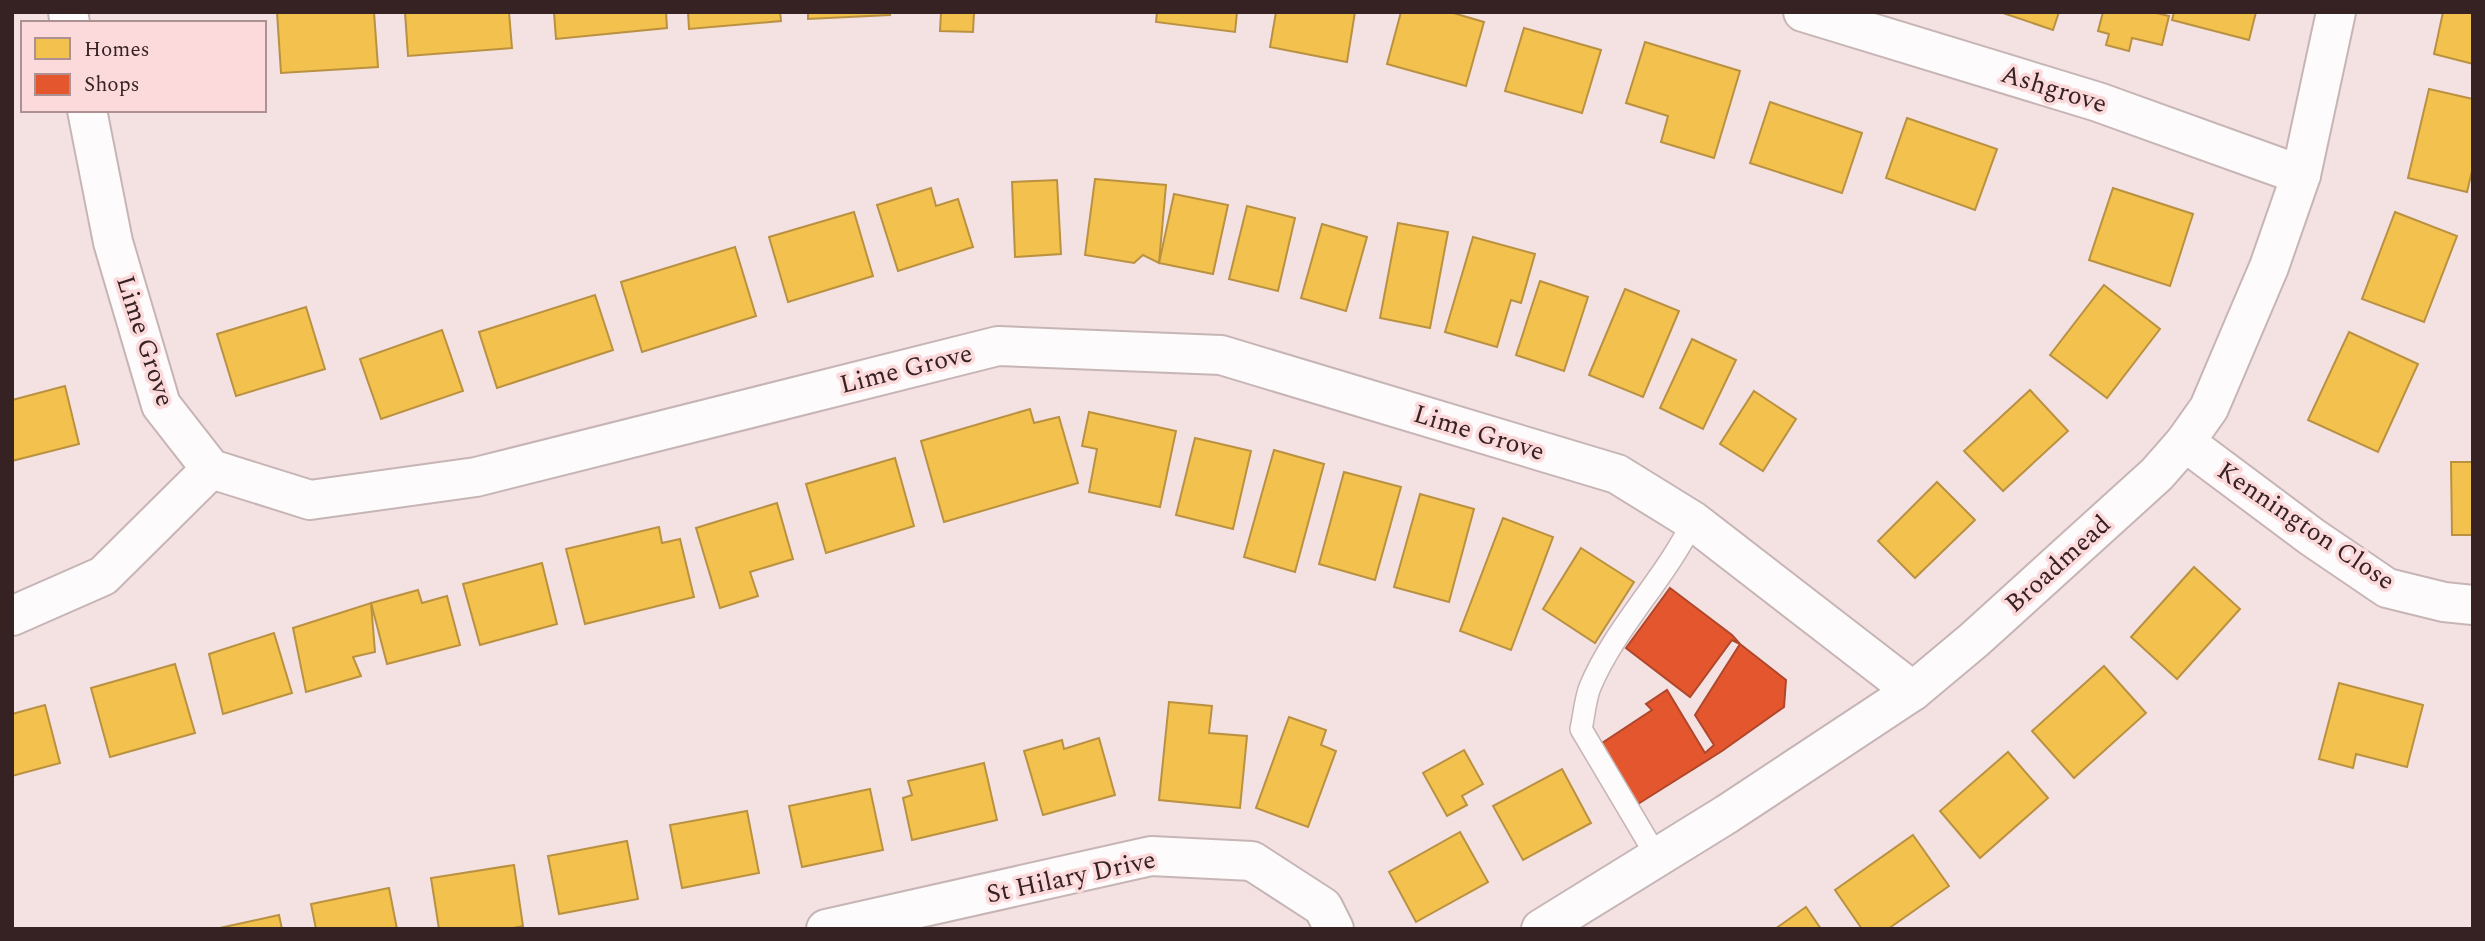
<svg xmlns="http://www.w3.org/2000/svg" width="2485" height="941" font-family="Spectral,serif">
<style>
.homes{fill:#f2c14e;stroke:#ba9141;stroke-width:2}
.shops{fill:#e4572e;stroke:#b0472b;stroke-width:2}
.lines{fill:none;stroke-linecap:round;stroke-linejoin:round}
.lane-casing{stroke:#c7b5b6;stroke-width:24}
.street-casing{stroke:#c7b5b6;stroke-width:42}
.secondary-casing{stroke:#c7b5b6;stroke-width:42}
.lane{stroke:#fdfbfb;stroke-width:21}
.street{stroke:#fdfbfb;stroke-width:38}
.secondary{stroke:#fdfbfb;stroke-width:38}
.labels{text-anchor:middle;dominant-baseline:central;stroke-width:7;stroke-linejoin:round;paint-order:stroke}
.street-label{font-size:26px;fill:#362223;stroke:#fcdadc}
</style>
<rect width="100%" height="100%" fill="#f4e2e3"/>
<!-- homes -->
<g class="homes">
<polygon points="277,12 374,12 378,67 281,73"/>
<polygon points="405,12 509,12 512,48 408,56"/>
<polygon points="554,12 666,12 667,28 556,39"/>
<polygon points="688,12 780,12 781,21 689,29"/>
<polygon points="808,12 890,12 890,15 808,19"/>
<polygon points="941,12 974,12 973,32 940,31"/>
<polygon points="1157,12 1237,12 1235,32 1156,22"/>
<polygon points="1276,12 1355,12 1347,62 1270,47"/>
<polygon points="1401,12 1450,12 1484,22 1466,86 1387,64"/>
<polygon points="2000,12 2059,12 2053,30"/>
<polygon points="2103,12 2152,12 2169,16 2162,45 2132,38 2129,51 2106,45 2109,34 2098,31"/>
<polygon points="2174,12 2256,12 2249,40 2172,20"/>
<polygon points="2443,12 2473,12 2473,64 2434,54"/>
<polygon points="1524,28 1601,50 1582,113 1505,91"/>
<polygon points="1645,42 1740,71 1714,158 1661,142 1668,116 1626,103"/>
<polygon points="2429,89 2473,99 2473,167 2467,192 2408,178"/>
<polygon points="1770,102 1862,133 1842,193 1750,163"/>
<polygon points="1907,118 1997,149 1975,210 1886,178"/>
<polygon points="1095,179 1166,185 1159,263 1143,255 1134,263 1085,255"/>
<polygon points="1057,180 1061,254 1015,257 1012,182"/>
<polygon points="931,188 936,206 958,199 973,247 898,271 877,205"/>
<polygon points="2113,188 2193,214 2170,286 2089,260"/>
<polygon points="1174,194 1228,205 1213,274 1159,263"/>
<polygon points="1247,206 1295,218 1278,291 1229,279"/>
<polygon points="854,212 873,276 788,302 769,237"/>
<polygon points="2395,212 2457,236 2424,322 2362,299"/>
<polygon points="1398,223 1448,232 1430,328 1380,318"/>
<polygon points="1322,224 1367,237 1346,311 1301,298"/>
<polygon points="1473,237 1535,254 1521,303 1511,300 1497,347 1445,332"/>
<polygon points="735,247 756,316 642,352 621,282"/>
<polygon points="1540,281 1588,297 1564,371 1516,355"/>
<polygon points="2104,285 2160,329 2107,398 2050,355"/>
<polygon points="1625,289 1679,311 1643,397 1589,375"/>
<polygon points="595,295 613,350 497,388 479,332"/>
<polygon points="306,307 325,369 236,396 217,334"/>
<polygon points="442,330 463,391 381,419 360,359"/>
<polygon points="2349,332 2418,364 2378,452 2308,420"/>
<polygon points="1692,339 1736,360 1703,429 1660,408"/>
<polygon points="65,386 79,444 12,461 12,400"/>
<polygon points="2030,390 2068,431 2003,491 1964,451"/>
<polygon points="1754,391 1796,419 1763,471 1720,444"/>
<polygon points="1030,409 1034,423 1059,417 1078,483 944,522 921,441"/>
<polygon points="1089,412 1176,431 1160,507 1089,492 1097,449 1082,446"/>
<polygon points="1195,438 1251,451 1233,529 1176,515"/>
<polygon points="1274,450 1324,464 1295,572 1244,557"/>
<polygon points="895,458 914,526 826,553 806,484"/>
<polygon points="2451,462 2473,462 2473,535 2452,535"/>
<polygon points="1344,472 1401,487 1375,580 1319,564"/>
<polygon points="1937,482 1975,520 1915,578 1878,541"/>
<polygon points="1420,494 1474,509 1449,602 1394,587"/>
<polygon points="777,503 793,559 750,572 758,596 720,608 696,528"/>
<polygon points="1503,518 1553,537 1511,650 1460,631"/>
<polygon points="659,527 662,543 680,539 694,597 585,624 566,549"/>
<polygon points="1581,548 1634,582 1595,643 1543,609"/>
<polygon points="542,563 557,624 480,645 463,584"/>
<polygon points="2194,567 2240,609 2177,679 2131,637"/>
<polygon points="418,590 422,603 447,596 460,645 387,664 371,603"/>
<polygon points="371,603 375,652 353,657 361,676 306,692 293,628"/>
<polygon points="274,633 292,693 223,714 209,654"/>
<polygon points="175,664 195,733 110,757 91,688"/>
<polygon points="2104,666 2146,713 2074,778 2032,731"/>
<polygon points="2339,683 2423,705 2407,767 2356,754 2353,768 2319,759"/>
<polygon points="1169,702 1212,706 1209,733 1247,736 1240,808 1159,800"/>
<polygon points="45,705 60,763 12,776 12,714"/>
<polygon points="1289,717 1326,730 1321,745 1336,751 1308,827 1256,808"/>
<polygon points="1099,738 1115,795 1043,815 1024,751 1062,740 1064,749"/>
<polygon points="1464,750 1483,784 1462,796 1467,805 1447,816 1423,773"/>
<polygon points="2008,752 2048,798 1980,858 1940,811"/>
<polygon points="984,763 997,820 912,840 903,798 912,795 908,781"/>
<polygon points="1562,769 1591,823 1523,860 1493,806"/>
<polygon points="870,789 883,850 802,867 789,806"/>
<polygon points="747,811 759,873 682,888 670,825"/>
<polygon points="1460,832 1488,882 1416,922 1389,872"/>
<polygon points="1913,835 1949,886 1888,929 1862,929 1835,890"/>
<polygon points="627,841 638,899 559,914 548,856"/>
<polygon points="514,865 523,926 508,929 439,929 431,878"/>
<polygon points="389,888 397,929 316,929 311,904"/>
<polygon points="1806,907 1821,929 1775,929"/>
<polygon points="279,915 282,929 215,929"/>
</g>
<!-- shops -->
<g class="shops">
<polygon points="1670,588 1732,635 1740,644 1732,640 1690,697 1626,648"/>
<polygon points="1740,644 1786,680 1784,707 1722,751 1638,804 1599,745 1652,710 1646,704 1667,690 1705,753 1714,745 1695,715"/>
</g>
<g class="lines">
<defs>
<path id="lane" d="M 1657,857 L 1581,729 C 1584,716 1585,700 1590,687 C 1615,627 1666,578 1693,521"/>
<g id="street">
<polyline points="68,12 70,23"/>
<polyline points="1803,12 2098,102 2301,175"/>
<polyline points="87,110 113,242 161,405 211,469 310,500 476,477 998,346 1221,355 1617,474 1693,521 1913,691"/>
<polyline points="2185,442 2312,537 2387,588 2444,602 2473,605"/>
<polyline points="12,616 103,576 211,469"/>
<polyline points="826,929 1151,856 1252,861 1323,907 1334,929"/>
</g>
<polyline id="secondary" points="1541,929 1727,814 1913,691 1974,640 2157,474 2185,442 2209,408 2269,267 2301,175 2336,12"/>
</defs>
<!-- lane casing -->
<use href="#lane" class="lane-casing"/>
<!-- street casing -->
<use href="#street" class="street-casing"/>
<!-- secondary casing -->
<use href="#secondary" class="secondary-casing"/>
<!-- lane -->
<use href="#lane" class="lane"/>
<!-- street -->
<use href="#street" class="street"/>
<!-- secondary -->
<use href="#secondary" class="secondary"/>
</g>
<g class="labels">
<!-- street labels -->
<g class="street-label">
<text transform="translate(2054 89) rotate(17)">Ashgrove</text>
<text transform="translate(145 341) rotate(72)">Lime Grove</text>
<text transform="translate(906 369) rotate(-14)">Lime Grove</text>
<text transform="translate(1479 433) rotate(17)">Lime Grove</text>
<text transform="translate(2306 526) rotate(34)">Kennington Close</text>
<text transform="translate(2058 564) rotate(-42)">Broadmead</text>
<text transform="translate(1071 877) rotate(-12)">St Hilary Drive</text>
</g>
</g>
<!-- border -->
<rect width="2485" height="941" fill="none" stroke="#362223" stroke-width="28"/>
<!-- legend -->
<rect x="21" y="21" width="245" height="91" fill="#fcdadc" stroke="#ad9092" stroke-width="2"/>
<rect x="35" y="38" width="35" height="21" fill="#f2c14e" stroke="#ad9092" stroke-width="2"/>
<text x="84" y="56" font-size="21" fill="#362223">Homes</text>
<rect x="35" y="74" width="35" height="21" fill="#e4572e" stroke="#ad9092" stroke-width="2"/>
<text x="84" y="91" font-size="21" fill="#362223">Shops</text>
</svg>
